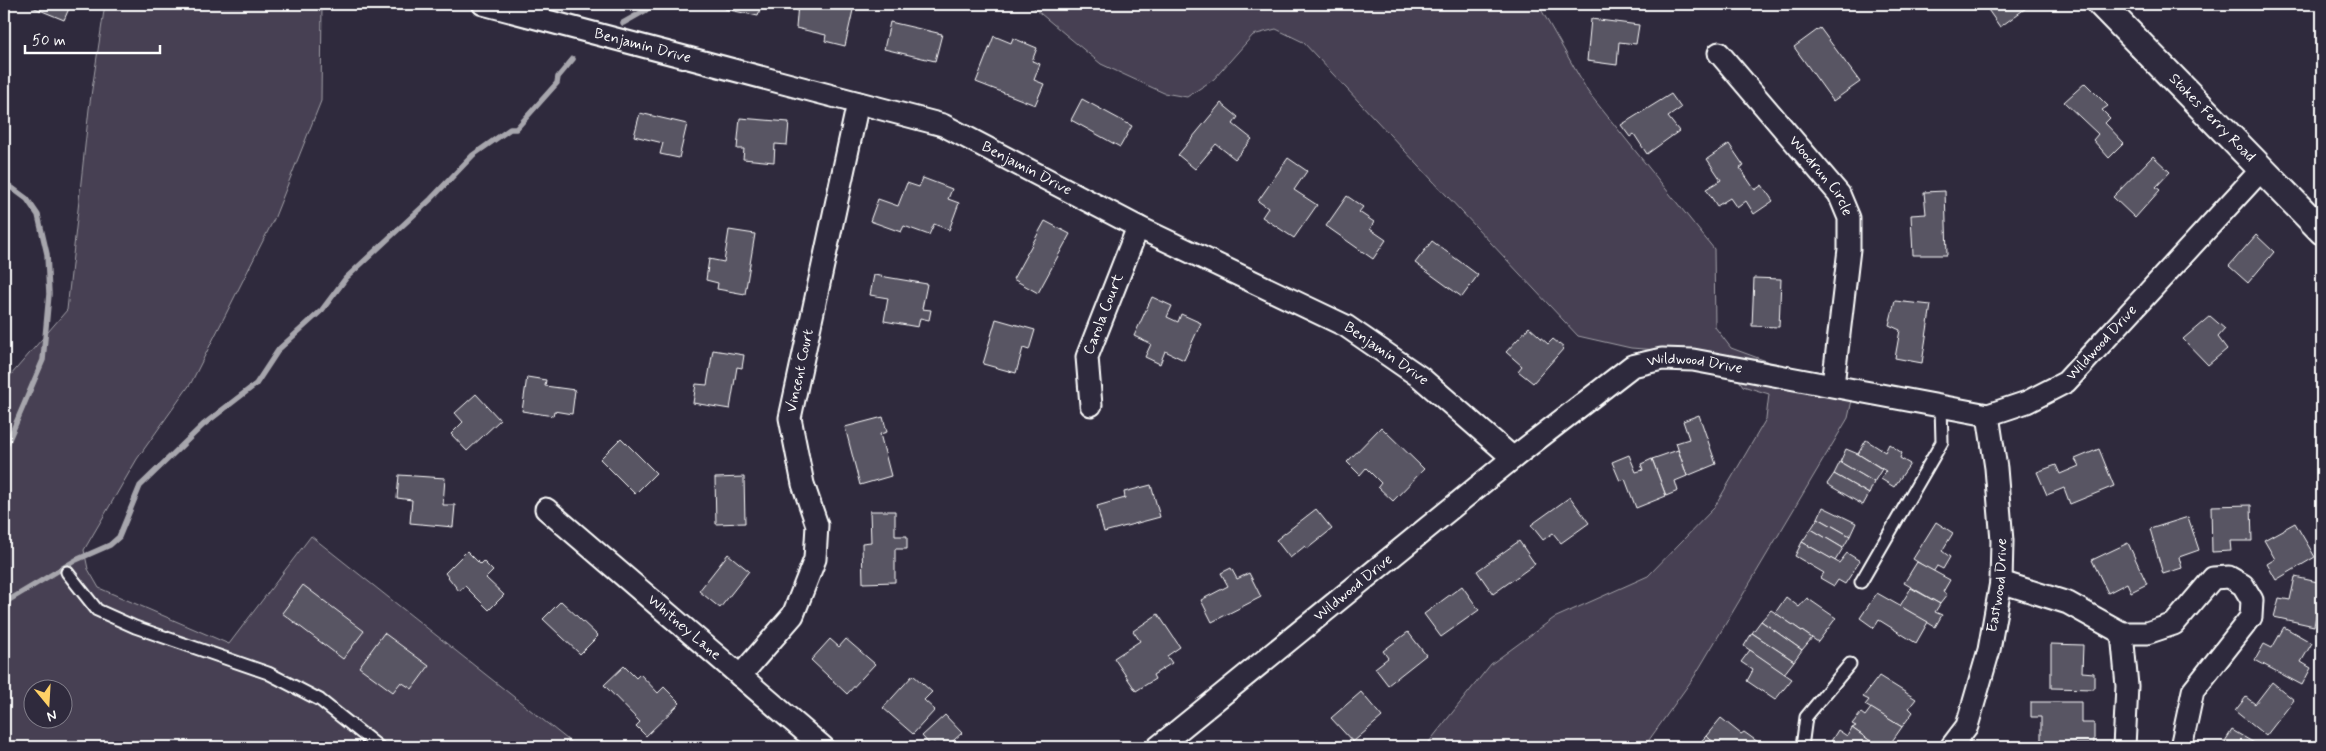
<svg xmlns="http://www.w3.org/2000/svg" width="2326" height="751" font-family="Mynerve,sans-serif">
<style>
.green{fill:#464152;stroke:#a2a0a8;fill-rule:evenodd}
.lines{fill:none;stroke-linecap:round;stroke-linejoin:round}
.stream{stroke:#a7a6ad;stroke-width:5.5}
.building{fill:#595564;stroke:#fff}
.service-casing{stroke:#fff;stroke-width:15}
.minor-casing{stroke:#fff;stroke-width:25}
.tertiary-casing{stroke:#fff;stroke-width:30}
.service{stroke:#2f2a3d;stroke-width:11}
.minor{stroke:#2f2a3d;stroke-width:21}
.tertiary{stroke:#2f2a3d;stroke-width:26}
.labels{text-anchor:middle;dominant-baseline:central;stroke-width:4;stroke-linejoin:round;paint-order:stroke}
.street-label{font-size:15px;fill:#fff;stroke:#2f2a3d}
</style>
<rect width="100%" height="100%" fill="#2f2a3d"/>
<filter id="ink" filterUnits="userSpaceOnUse"><feTurbulence type="fractalNoise" baseFrequency=".02" numOctaves="2"/><feDisplacementMap in="SourceGraphic" scale="10" xChannelSelector="R" yChannelSelector="G"/><feConvolveMatrix kernelMatrix="1 2 1 2 8 2 1 2 1" color-interpolation-filters="sRGB"/></filter>
<g filter="url(#ink)">
<!-- green -->
<g class="green">
<path d="M 105,4 L 322,4 L 321,101 L 274,219 L 191,383 L 137,459 L 84,550 L 88,569 L 99,588 L 229,644 L 311,536 L 577,747 L 4,747 L 4,383 L 67,310 L 89,109 ZM 32,688 L 62,688 L 62,718 L 32,718 Z"/>
<polygon points="1029,4 1538,4 1588,92 1714,249 1715,327 1731,348 1777,365 1810,370 1807,394 1852,400 1848,418 1694,677 1644,747 1425,747 1491,664 1554,618 1648,576 1714,508 1766,419 1769,394 1743,386 1722,355 1631,348 1578,336 1303,42 1276,29 1253,35 1214,79 1187,97 1164,93 1101,64"/>
</g>
<g class="lines">
<!-- stream -->
<g class="stream">
<polyline points="623,23 646,10 651,4"/>
<polyline points="4,182 27,199 38,215 47,254 49,294 43,360 4,451"/>
<polyline points="4,603 76,560 110,545 119,537 140,486 203,425 256,384 279,349 322,310 346,278 431,199 473,155 510,129 516,129 557,83 558,77 573,59"/>
</g>
</g>
<!-- building -->
<g class="building">
<polygon points="25,4 71,4 64,20"/>
<polygon points="726,4 762,4 758,16 725,9"/>
<polygon points="798,4 834,4 833,6 853,10 845,46 825,41 826,35 796,28"/>
<polygon points="1984,4 2023,4 2026,8 2000,27"/>
<polygon points="1591,19 1639,25 1636,44 1619,42 1617,65 1587,61"/>
<polygon points="890,22 942,34 935,61 884,49"/>
<polygon points="1820,28 1860,82 1833,101 1794,47"/>
<polygon points="994,36 1011,43 1013,38 1037,48 1032,61 1040,64 1034,80 1044,84 1035,105 976,82"/>
<polygon points="2085,83 2108,106 2102,110 2110,118 2105,123 2124,143 2109,158 2093,140 2098,134 2064,102"/>
<polygon points="1671,94 1681,108 1668,117 1679,131 1647,154 1634,134 1630,137 1621,125"/>
<polygon points="1082,99 1132,126 1120,147 1071,120"/>
<polygon points="1221,103 1238,117 1233,124 1252,139 1235,159 1216,144 1195,169 1178,155"/>
<polygon points="640,113 687,124 679,158 660,154 663,143 634,136"/>
<polygon points="740,118 789,122 787,145 775,144 774,162 743,159 744,149 737,149"/>
<polygon points="1729,144 1744,166 1740,168 1755,190 1762,185 1773,201 1754,214 1746,201 1737,208 1730,198 1717,206 1706,189 1721,180 1707,159"/>
<polygon points="2153,156 2170,172 2156,187 2160,190 2135,218 2113,197"/>
<polygon points="1288,158 1307,171 1294,190 1317,205 1294,238 1262,217 1268,208 1258,201"/>
<polygon points="923,178 952,189 948,199 959,203 949,230 934,224 929,235 904,226 901,232 870,221 878,199 898,206 907,183 919,187"/>
<polygon points="1945,191 1947,255 1913,255 1911,215 1926,214 1924,192"/>
<polygon points="1347,196 1363,207 1359,212 1374,222 1370,229 1386,240 1373,259 1326,226"/>
<polygon points="1045,221 1070,234 1038,293 1013,279"/>
<polygon points="729,230 755,234 745,294 717,289 718,283 706,280 709,259 724,262"/>
<polygon points="2256,235 2274,252 2248,283 2229,266"/>
<polygon points="1432,241 1478,275 1462,297 1415,263"/>
<polygon points="874,275 927,284 922,309 931,310 929,320 920,318 918,327 884,321 888,298 870,295"/>
<polygon points="1754,278 1781,279 1779,327 1752,326"/>
<polygon points="1152,297 1172,306 1167,317 1178,322 1181,314 1201,323 1184,360 1165,351 1160,364 1145,357 1151,344 1134,336"/>
<polygon points="1895,301 1931,305 1922,363 1895,358 1900,330 1889,325"/>
<polygon points="2210,316 2225,329 2218,337 2227,349 2208,365 2183,339"/>
<polygon points="996,319 1035,330 1029,350 1023,348 1016,373 983,364"/>
<polygon points="1529,327 1548,344 1553,339 1564,348 1533,383 1518,371 1522,366 1506,352"/>
<polygon points="713,350 744,355 742,368 737,367 730,409 693,403 696,384 707,385"/>
<polygon points="527,377 546,380 545,386 575,390 572,414 554,411 553,416 522,411"/>
<polygon points="476,394 500,420 467,451 451,434 463,422 455,413"/>
<polygon points="1699,415 1716,464 1687,476 1676,443 1689,439 1683,421"/>
<polygon points="883,417 887,432 880,434 891,476 860,485 845,427"/>
<polygon points="1381,427 1424,469 1393,501 1378,487 1381,483 1366,468 1360,475 1347,462"/>
<polygon points="621,438 656,473 635,494 600,459"/>
<polygon points="1866,440 1885,452 1889,444 1902,453 1900,458 1910,464 1894,487 1881,479 1886,471 1858,454"/>
<polygon points="1846,449 1858,454 1882,469 1874,482 1840,462"/>
<polygon points="2099,449 2114,486 2070,504 2064,488 2047,495 2037,472 2056,465 2060,474 2079,466 2075,459"/>
<polygon points="1678,450 1687,476 1675,481 1678,491 1666,496 1652,459"/>
<polygon points="1629,455 1636,472 1643,470 1641,464 1652,459 1666,496 1636,508 1625,479 1620,481 1612,462"/>
<polygon points="1840,462 1874,482 1869,494 1834,474"/>
<polygon points="1834,474 1869,494 1863,505 1827,484"/>
<polygon points="399,475 445,478 443,505 455,505 453,527 410,523 412,500 397,498"/>
<polygon points="744,477 745,523 716,524 715,478"/>
<polygon points="1151,485 1160,517 1104,532 1097,506 1125,498 1124,492"/>
<polygon points="1570,497 1589,523 1561,543 1553,533 1543,540 1531,525"/>
<polygon points="2251,505 2252,541 2230,541 2231,551 2212,552 2211,506"/>
<polygon points="1823,507 1856,523 1850,536 1818,518"/>
<polygon points="1316,509 1332,529 1307,549 1305,546 1290,558 1276,540"/>
<polygon points="870,511 895,511 895,536 907,536 907,549 895,549 895,582 863,583 862,543 871,542"/>
<polygon points="2188,517 2199,550 2179,557 2182,568 2163,574 2150,529"/>
<polygon points="1818,518 1850,536 1843,548 1811,529"/>
<polygon points="1936,522 1953,533 1942,551 1950,557 1943,569 1937,566 1933,572 1913,559"/>
<polygon points="2295,523 2315,557 2276,580 2267,564 2275,559 2264,540"/>
<polygon points="1811,529 1843,548 1835,561 1802,542"/>
<polygon points="1519,541 1535,564 1493,594 1477,571"/>
<polygon points="1802,542 1839,563 1847,553 1860,561 1845,584 1838,580 1834,586 1820,578 1824,573 1795,556"/>
<polygon points="2128,543 2147,584 2131,592 2127,583 2108,593 2092,560"/>
<polygon points="467,551 480,564 483,561 493,571 486,578 504,595 489,610 465,586 459,591 445,573"/>
<polygon points="728,554 749,571 720,608 699,591"/>
<polygon points="1917,562 1950,580 1943,592 1947,595 1940,604 1904,583"/>
<polygon points="1231,568 1237,579 1249,573 1261,597 1212,622 1201,600 1228,586 1221,573"/>
<polygon points="2295,577 2322,583 2314,626 2274,617 2279,598 2290,600"/>
<polygon points="303,585 364,631 343,659 282,613"/>
<polygon points="1462,586 1479,610 1441,637 1424,614"/>
<polygon points="1911,588 1940,604 1935,612 1942,615 1935,627 1900,606"/>
<polygon points="1877,593 1928,622 1916,643 1879,620 1874,628 1860,618"/>
<polygon points="1786,597 1799,607 1807,598 1836,618 1818,642 1775,613"/>
<polygon points="561,601 598,636 580,654 543,619"/>
<polygon points="1771,610 1812,638 1802,650 1761,621"/>
<polygon points="1158,614 1180,647 1167,656 1172,663 1153,675 1155,679 1136,691 1114,658 1140,641 1133,631"/>
<polygon points="1761,621 1802,650 1794,661 1752,633"/>
<polygon points="2284,627 2312,643 2301,662 2311,668 2302,685 2255,660 2264,644 2272,648"/>
<polygon points="1408,632 1426,655 1388,685 1375,668 1388,658 1383,651"/>
<polygon points="384,633 429,666 412,689 401,682 393,692 359,667"/>
<polygon points="1752,633 1794,661 1784,674 1744,646"/>
<polygon points="830,639 839,647 846,639 875,664 847,694 811,660"/>
<polygon points="2051,644 2083,645 2082,672 2094,673 2094,689 2051,688"/>
<polygon points="1750,650 1792,679 1775,700 1747,681 1753,670 1741,662"/>
<polygon points="624,666 636,678 640,674 658,693 664,687 680,703 646,736 636,726 640,722 604,685"/>
<polygon points="913,675 932,692 924,700 935,710 913,734 883,708"/>
<polygon points="1879,676 1916,699 1909,708 1913,712 1902,727 1865,705 1869,700 1863,697"/>
<polygon points="2272,682 2294,700 2266,736 2235,711 2246,697 2255,704"/>
<polygon points="1361,692 1382,717 1353,742 1331,718"/>
<polygon points="2031,702 2081,702 2081,723 2094,723 2094,744 2041,744 2041,717 2031,717"/>
<polygon points="1871,708 1902,727 1888,747 1879,747 1852,728 1856,726 1852,724 1861,713 1865,716"/>
<polygon points="945,715 962,733 946,747 937,747 934,743 931,746 922,736"/>
<polygon points="1721,718 1741,734 1744,732 1765,747 1720,747 1706,736"/>
<polygon points="1852,728 1879,747 1828,746 1838,730 1847,736"/>
<polygon points="2232,730 2261,747 2224,747 2222,746"/>
<polygon points="1706,736 1720,747 1696,747"/>
<polygon points="1318,739 1324,747 1307,747"/>
</g>
<g class="lines">
<defs>
<g id="service">
<polyline points="67,572 97,610 135,627 268,673 320,700 379,747"/>
<polyline points="1861,582 1942,442 1941,406"/>
<polyline points="1802,747 1806,717 1850,664"/>
</g>
<g id="minor">
<path id="s1" d="M 483,4 L 943,125 L 1138,227 L 1346,326 L 1420,377 L 1513,458"/>
<path id="s2" d="M 1719,53 L 1839,194 L 1849,218 L 1849,249 L 1833,385"/>
<path id="s3" d="M 1091,405 L 1087,357 L 1138,227"/>
<path id="s4" d="M 546,509 L 823,747"/>
<polyline points="2001,582 2068,603 2122,633"/>
<path id="s5" d="M 740,676 L 793,615 L 815,559 L 817,525 L 803,484 L 790,418 L 858,103"/>
<path id="s6" d="M 1158,747 L 1513,458 L 1632,366 L 1662,359 L 1693,360 L 1988,415 L 2027,402 L 2066,382 L 2262,169"/>
<path id="s7" d="M 1951,747 L 1967,726 L 1989,650 L 2001,582 L 2002,541 L 1996,468 L 1988,415"/>
<polyline points="2124,747 2127,686 2122,633 2147,633 2174,624 2213,578 2229,577 2243,585 2252,600 2251,617 2193,691 2181,747"/>
</g>
<g id="tertiary">
<path id="s8" d="M 2101,4 L 2322,231"/>
</g>
</defs>
<!-- service casing -->
<use href="#service" class="service-casing"/>
<!-- minor casing -->
<use href="#minor" class="minor-casing"/>
<!-- tertiary casing -->
<use href="#tertiary" class="tertiary-casing"/>
<!-- service -->
<use href="#service" class="service"/>
<!-- minor -->
<use href="#minor" class="minor"/>
<!-- tertiary -->
<use href="#tertiary" class="tertiary"/>
</g>
</g>
<g class="labels">
<!-- street labels -->
<g class="street-label">
<text stroke="none"><textPath href="#s1" startOffset="165">Benjamin Drive</textPath></text>
<text stroke="none"><textPath href="#s8" startOffset="159">Stokes Ferry Road</textPath></text>
<text stroke="none"><textPath href="#s1" startOffset="570">Benjamin Drive</textPath></text>
<text stroke="none"><textPath href="#s2" startOffset="160">Woodrun Circle</textPath></text>
<text stroke="none"><textPath href="#s3" startOffset="94">Carola Court</textPath></text>
<text stroke="none"><textPath href="#s6" startOffset="1108">Wildwood Drive</textPath></text>
<text stroke="none"><textPath href="#s1" startOffset="975">Benjamin Drive</textPath></text>
<text stroke="none"><textPath href="#s6" startOffset="672">Wildwood Drive</textPath></text>
<text stroke="none"><textPath href="#s5" startOffset="334">Vincent Court</textPath></text>
<text stroke="none"><textPath href="#s7" startOffset="171">Eastwood Drive</textPath></text>
<text stroke="none"><textPath href="#s6" startOffset="252">Wildwood Drive</textPath></text>
<text stroke="none"><textPath href="#s4" startOffset="182">Whitney Lane</textPath></text>
</g>
</g>
<!-- margin -->
<rect width="2326" height="751" fill="none" stroke="#2f2a3d" stroke-width="20"/>
<rect x="10" y="10" width="2306" height="731" fill="none" stroke="#fff" stroke-width="2" filter="url(#ink)"/>
<!-- north arrow -->
<g transform="translate(48 704) rotate(162)"><circle r="24" fill="#2f2a3d" stroke="#827f8b"/>
<path d="M0-4L9 19L0 12L-9 19Z" fill="#ffd166"/>
<text y="-8" font-size="14" font-weight="bold" text-anchor="middle" fill="#ffffff">N</text>
</g>
<!-- scale -->
<path d="M25 45v8h135v-8" fill="none" stroke="#ffffff" stroke-width="2.5"/>
<text x="32" y="45" font-size="15" fill="#ffffff" stroke="#2f2a3d" stroke-width="4" paint-order="stroke">50 m</text>
</svg>
